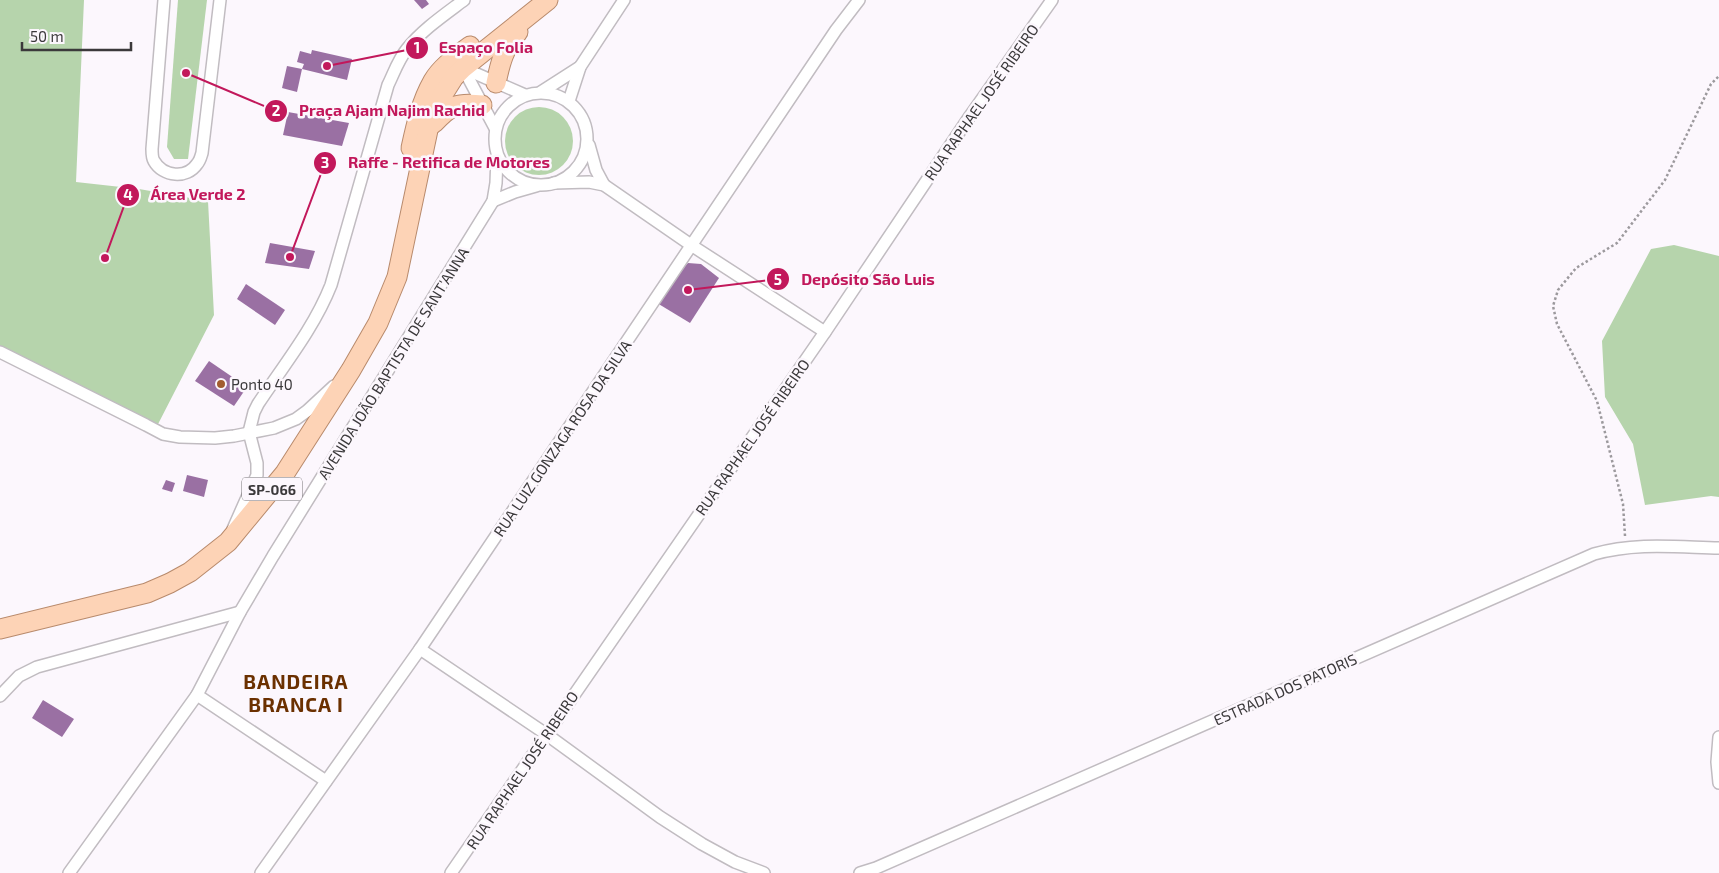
<svg xmlns="http://www.w3.org/2000/svg" width="1719" height="873" font-family="'Exo 2',sans-serif">
<style>
.green{fill:#b6d4ac}
.building{fill:#9a70a3}
.lines{fill:none;stroke-linecap:round;stroke-linejoin:round}
.street-casing{stroke:#c1bcc1;stroke-width:14}
.primary-casing{stroke:#b88a6c;stroke-width:21}
.path{stroke:#9c999d;stroke-width:2.5;stroke-dasharray:2.5 2.5;stroke-linecap:butt}
.street{stroke:#fff;stroke-width:11}
.primary{stroke:#fdd3b6;stroke-width:19}
.poi-dot{fill:#a25d2f;stroke:#fcf7fd;stroke-width:2}
.labels{text-anchor:middle;dominant-baseline:central;stroke-width:5;stroke-linejoin:round;paint-order:stroke}
.shield{fill:#fcf7fd;stroke:#757275;stroke-width:1}
.shield-label{font-size:14px;font-weight:bold;fill:#3b393b}
.street-label{font-size:15px;fill:#3b393b;stroke:#fcf7fd}
.poi-label{font-size:15px;fill:#3b393b;stroke:#fcf7fd;text-anchor:start}
.district-label{font-size:20px;font-weight:bold;letter-spacing:1px;fill:#6b3000;stroke:#fcf7fd}
.leader{fill:none;stroke:#c2185b;stroke-width:2}
.callout-dot{fill:#c2185b;stroke:#fcf7fd;stroke-width:2}
.mark-label{font-size:15px;text-anchor:middle;font-weight:bold;fill:#fff}
.callout-label{font-size:16px;text-anchor:middle;font-weight:bold;fill:#c2185b;stroke:#fcf7fd;stroke-width:5;stroke-linejoin:round;paint-order:stroke}
</style>
<rect width="100%" height="100%" fill="#fcf7fd"/>
<!-- green -->
<g class="green">
<polygon points="0,0 84,0 76,182 139,189 208,201 214,315 155,430 0,352"/>
<polygon points="178,0 207,0 188,159 174,159 167,147"/>
<circle cx="539" cy="141" r="34"/>
<polygon points="1674,245 1719,256 1719,497 1711,496 1645,505 1633,444 1605,397 1602,341 1651,249"/>
</g>
<!-- building -->
<g class="building">
<polygon points="414,0 426,0 429,4 422,9"/>
<polygon points="312,50 352,59 347,80 302,69 304,64 297,62 300,51 311,54"/>
<polygon points="287,66 302,69 297,92 282,88"/>
<polygon points="288,112 349,123 342,146 283,135"/>
<polygon points="270,243 315,251 309,269 265,263"/>
<polygon points="688,263 701,264 719,278 690,323 657,303 678,272"/>
<polygon points="246,284 285,310 275,325 237,299"/>
<polygon points="209,361 247,387 234,406 195,381"/>
<polygon points="187,475 208,480 204,497 183,491"/>
<polygon points="166,480 175,483 172,492 162,489"/>
<polygon points="43,700 74,719 62,737 32,718"/>
</g>
<g class="lines">
<defs>
<g id="street">
<path d="M 164,0 L 152,149 C 152,153 152,158 154,161 C 163,177 187,179 197,164 C 200,161 201,156 202,153 L 220,0"/>
<polyline points="463,68 495,128"/>
<polyline points="463,68 525,95"/>
<polyline points="541,92 580,67"/>
<circle cx="541" cy="139" r="46"/>
<polyline points="569,101 580,67 624,0"/>
<polyline points="589,145 596,170 604,185"/>
<polyline points="554,183 589,182 604,185 691,245 825,332"/>
<polyline points="493,201 515,192 536,186"/>
<polyline points="0,352 146,425 163,434 180,437 215,438 234,436 274,428 296,419 307,411 334,386"/>
<path d="M 233,529 L 257,475 L 257,463 L 249,432 L 254,412 L 258,404 C 284,365 314,328 331,285 L 388,85 C 394,73 398,60 407,49 C 422,30 444,15 464,0"/>
<polyline points="420,649 546,734 660,817 702,844 735,862 764,873"/>
<polyline points="197,695 326,781"/>
<polyline points="0,696 19,676 37,667 240,612"/>
<polyline points="1719,737 1717,762 1719,783"/>
<polyline points="69,873 197,695 240,612 273,556 493,201 496,183 497,156"/>
<polyline points="261,873 420,649 836,30 859,0"/>
<polyline points="451,873 825,332 970,116 1052,0"/>
<path d="M 860,873 L 876,868 L 1594,554 C 1635,542 1677,547 1719,548"/>
</g>
<g id="primary">
<path d="M 496,83 C 500,64 504,47 518,32"/>
<path d="M 434,123 C 451,105 457,102 482,105"/>
<path d="M 411,148 C 416,125 421,102 433,81 C 441,67 457,56 470,46"/>
<polyline points="0,629 147,593 170,583 190,572 228,542 285,473 351,370 378,323 397,277 428,130 442,96 454,77 463,68 548,0"/>
</g>
</defs>
<!-- street casing -->
<use href="#street" class="street-casing"/>
<!-- primary casing -->
<use href="#primary" class="primary-casing"/>
<!-- path -->
<polyline class="path" points="1625,536 1623,504 1597,401 1557,324 1553,306 1558,290 1576,268 1617,243 1665,180 1711,84 1719,76"/>
<!-- street -->
<use href="#street" class="street"/>
<!-- primary -->
<use href="#primary" class="primary"/>
</g>
<!-- markers -->
<circle class="poi-dot" cx="221" cy="384" r="5"/>
<g class="labels">
<!-- shield labels -->
<rect class="shield" x="242" y="477.5" width="60" height="23" rx="4"/>
<g class="shield-label">
<text x="272" y="489">SP-066</text>
</g>
<!-- street labels -->
<g class="street-label">
<text transform="translate(981 102) rotate(-55)">RUA RAPHAEL JOSÉ RIBEIRO</text>
<text transform="translate(393 363) rotate(-58)">AVENIDA JOÃO BAPTISTA DE SANT'ANNA</text>
<text transform="translate(752 437) rotate(-55)">RUA RAPHAEL JOSÉ RIBEIRO</text>
<text transform="translate(562 438) rotate(-56)">RUA LUIZ GONZAGA ROSA DA SILVA</text>
<text transform="translate(1285 689) rotate(-24)">ESTRADA DOS PATORIS</text>
<text transform="translate(522 770) rotate(-56)">RUA RAPHAEL JOSÉ RIBEIRO</text>
</g>
<!-- poi labels -->
<g class="poi-label">
<text x="231" y="384">Ponto 40</text>
</g>
<!-- district labels -->
<g class="district-label">
<text x="296" y="681">BANDEIRA<tspan x="296" dy="23">BRANCA I</tspan></text>
</g>
</g>
<!-- callouts -->
<path class="leader" d="M327 66L417 48M186 73L276 111M290 257L325 163M105 258L128 195M688 290L778 279"/>
<g class="callout-dot">
<circle cx="327" cy="66" r="5"/>
<circle cx="186" cy="73" r="5"/>
<circle cx="290" cy="257" r="5"/>
<circle cx="105" cy="258" r="5"/>
<circle cx="688" cy="290" r="5"/>
<circle cx="417" cy="48" r="12"/>
<circle cx="276" cy="111" r="12"/>
<circle cx="325" cy="163" r="12"/>
<circle cx="128" cy="195" r="12"/>
<circle cx="778" cy="279" r="12"/>
</g>
<g class="mark-label">
<text x="417" y="53">1</text>
<text x="276" y="116">2</text>
<text x="325" y="168">3</text>
<text x="128" y="200">4</text>
<text x="778" y="285">5</text>
</g>
<g class="callout-label">
<text x="486" y="53">Espaço Folia</text>
<text x="392" y="116">Praça Ajam Najim Rachid</text>
<text x="449" y="168">Raffe - Retifica de Motores</text>
<text x="198" y="200">Área Verde 2</text>
<text x="868" y="285">Depósito São Luis</text>
</g>
<!-- scale -->
<path d="M22 42v8h109v-8" fill="none" stroke="#3b393b" stroke-width="2.5"/>
<text x="30" y="42" font-size="15" fill="#3b393b" stroke="#fcf7fd" stroke-width="4" paint-order="stroke">50 m</text>
</svg>
